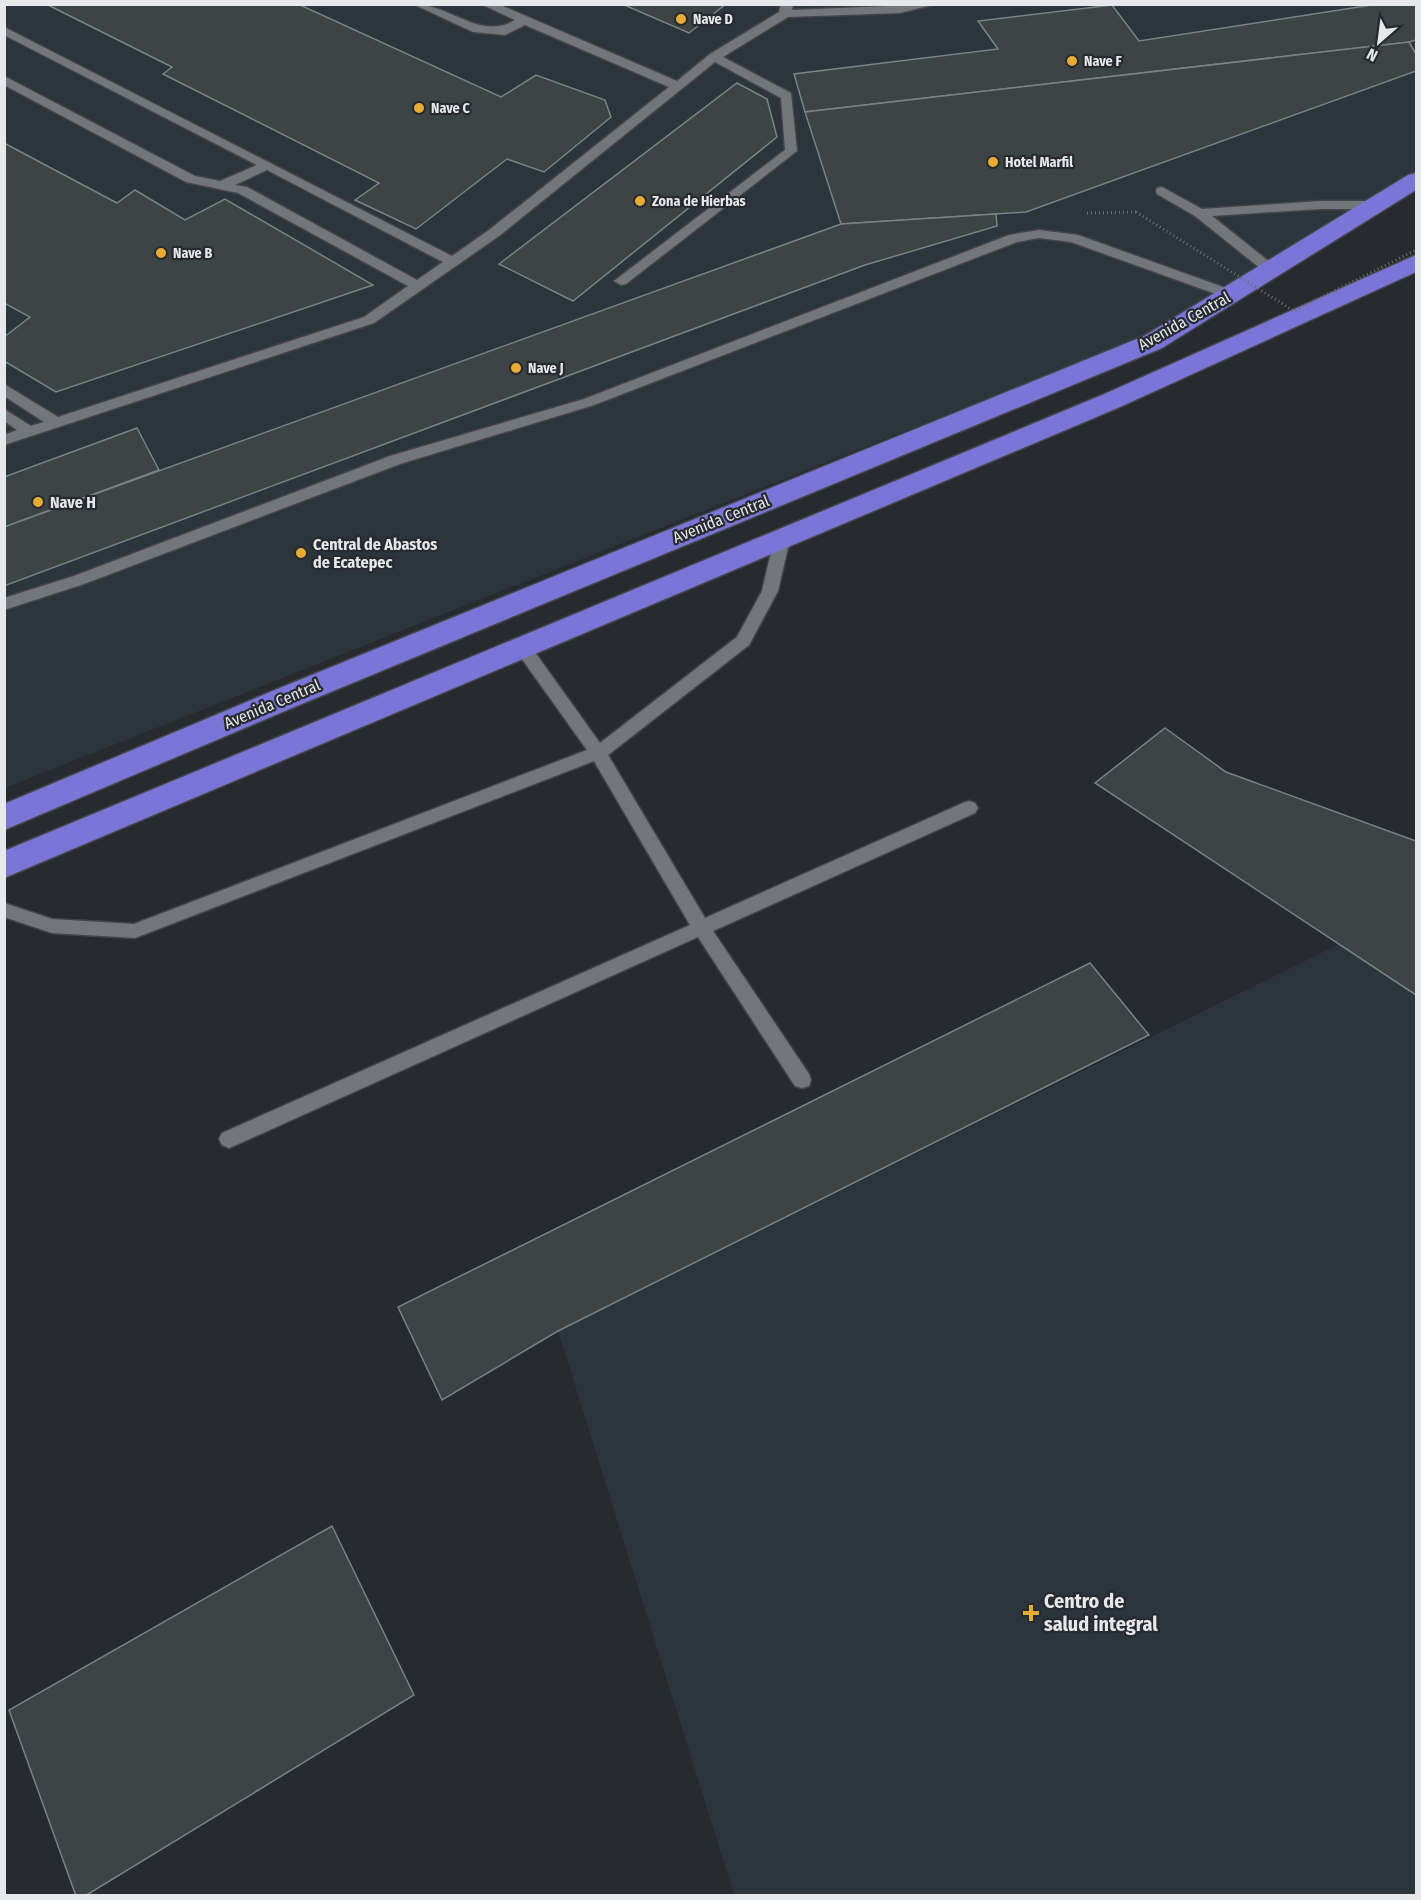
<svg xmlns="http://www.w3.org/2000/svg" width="1421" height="1900" font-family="'Fira Sans Condensed',sans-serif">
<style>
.built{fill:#2c343c}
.building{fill:#3d4445;stroke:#7b8385;stroke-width:1.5}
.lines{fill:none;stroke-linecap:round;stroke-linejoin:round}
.lane-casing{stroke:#434649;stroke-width:3}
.highway-casing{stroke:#434649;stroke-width:3}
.path{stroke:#6c6e72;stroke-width:3;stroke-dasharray:1 3;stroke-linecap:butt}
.lane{fill:#73777c;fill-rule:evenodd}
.highway{fill:#7a75d6;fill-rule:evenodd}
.path-bridge{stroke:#6c6e72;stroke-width:3;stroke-dasharray:1 3;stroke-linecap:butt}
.poi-dot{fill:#e7ac36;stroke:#272a2e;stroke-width:2}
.labels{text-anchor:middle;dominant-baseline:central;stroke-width:4.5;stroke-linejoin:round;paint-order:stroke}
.far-poi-label{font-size:14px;font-weight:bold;fill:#e6e8eb;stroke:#272a2e;text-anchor:start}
.street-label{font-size:16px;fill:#e6e8eb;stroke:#272a2e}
.poi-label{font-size:16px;font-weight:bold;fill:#e6e8eb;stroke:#272a2e;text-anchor:start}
.near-poi-label{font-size:20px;font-weight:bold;fill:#e6e8eb;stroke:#272a2e;text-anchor:start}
</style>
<rect width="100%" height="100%" fill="#272a2e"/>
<!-- built -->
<g class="built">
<polygon points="5,5 1416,5 1416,180 1191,318 5,788"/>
<polygon points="1339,944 1416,994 1416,1895 734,1895 558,1331"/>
</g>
<!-- building -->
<g class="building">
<polygon points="46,4 298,4 501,97 536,75 605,100 611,117 544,172 507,159 416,229 355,200 379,183 163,74 172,67"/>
<polygon points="622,4 726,4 689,33"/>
<polygon points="1378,4 1416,4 1416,40 1409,42 805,112 794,74 998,49 978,21 1112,5 1139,41"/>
<polygon points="1409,42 1416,54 1416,71 1026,212 841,224 805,112"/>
<polygon points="737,83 767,99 777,137 573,301 499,264"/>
<polygon points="4,143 117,203 135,190 185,220 225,199 373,285 56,392 4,361 4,337 30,317 4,303"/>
<polygon points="996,214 997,226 865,265 4,586 4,527 841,224"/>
<polygon points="137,428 159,470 4,527 4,477"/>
<polygon points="1165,728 1226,772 1416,841 1416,995 1095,783"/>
<polygon points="1090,963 1149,1035 558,1331 442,1400 398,1307"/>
<polygon points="332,1526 414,1695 85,1896 76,1896 9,1710"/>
</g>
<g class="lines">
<defs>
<g id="lane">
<path d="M 413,4 C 450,4 480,41 515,20 L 481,4 L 498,4 L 677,81 L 710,54 L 779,12 L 781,4 L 793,4 L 792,10 L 936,4 L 900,13 L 788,17 L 723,57 L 791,93 L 797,151 L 626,284 L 621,285 L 614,281 L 785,150 L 781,98 L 715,62 L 499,236 L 374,323 L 4,445 L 4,435 L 17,430 L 4,421 L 4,409 L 31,426 L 44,422 L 4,396 L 4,384 L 58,417 L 364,317 L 408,286 L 238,193 L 186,182 L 4,85 L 4,76 L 195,176 L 220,181 L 257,165 L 4,35 L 4,27 L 452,256 L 489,230 L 669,87 L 525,25 L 505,35 L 473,32 ZM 267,170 L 443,262 L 417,280 L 247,187 L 235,185 Z"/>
<polygon points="1162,187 1202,209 1320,201 1374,201 1381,205 1374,209 1320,209 1212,216 1276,267 1278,270 1271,274 1266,273 1195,216 1157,194 1156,191 1157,188"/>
<polygon points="1039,230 1078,235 1237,292 1239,295 1237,298 1227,298 1071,242 1039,238 1017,242 594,405 400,464 84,584 4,610 4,598 74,576 390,456 584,399 1009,235"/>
<polygon points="782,534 787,535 790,539 778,591 749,645 608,755 705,918 963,803 969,801 975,803 978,808 975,813 713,931 809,1074 811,1080 809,1086 802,1088 795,1086 698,937 236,1145 229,1148 222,1145 219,1139 222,1133 690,925 594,761 135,938 52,933 4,917 4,903 52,919 134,924 587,750 517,652 515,648 517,644 529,644 600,743 737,637 762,591 774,539 777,535"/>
</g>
<g id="highway">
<polygon points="1416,173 1416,190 1162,348 292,708 4,830 4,804 270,692 1144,336 1408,175"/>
<polygon points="1416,255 1416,272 1120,407 4,878 4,851 1102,395"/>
</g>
</defs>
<!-- lane casing -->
<use href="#lane" class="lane-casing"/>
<!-- highway casing -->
<use href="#highway" class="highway-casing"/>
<!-- path -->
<polyline class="path" points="1087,213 1136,212"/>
<!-- lane -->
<use href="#lane" class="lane"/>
<!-- highway -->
<use href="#highway" class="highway"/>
<!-- path-bridge -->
<polyline class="path-bridge" points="1136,212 1294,311 1416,250"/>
</g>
<!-- markers -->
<g class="poi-dot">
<circle cx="681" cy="19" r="6"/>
<circle cx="1072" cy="61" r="6"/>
<circle cx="419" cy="108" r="6"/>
<circle cx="993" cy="162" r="6"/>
<circle cx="640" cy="201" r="6"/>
<circle cx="161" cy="253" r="6"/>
<circle cx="516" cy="368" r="6"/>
<circle cx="38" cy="502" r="6"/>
<circle cx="301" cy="553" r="6"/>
<path d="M1028 1604h6v6h6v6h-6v6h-6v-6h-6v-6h6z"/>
</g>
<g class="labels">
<!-- far-poi labels -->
<g class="far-poi-label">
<text x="693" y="19">Nave D</text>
<text x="1084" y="61">Nave F</text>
<text x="431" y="108">Nave C</text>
<text x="1005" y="162">Hotel Marfil</text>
<text x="652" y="201">Zona de Hierbas</text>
<text x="173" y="253">Nave B</text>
<text x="528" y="368">Nave J</text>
</g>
<!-- street labels -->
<g class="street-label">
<text transform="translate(1184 321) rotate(-29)">Avenida Central</text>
<text transform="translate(721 519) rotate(-22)">Avenida Central</text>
<text transform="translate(272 704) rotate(-23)">Avenida Central</text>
</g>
<!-- poi labels -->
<g class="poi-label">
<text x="50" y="502">Nave H</text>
<text x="313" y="544">Central de Abastos<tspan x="313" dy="18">de Ecatepec</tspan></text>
</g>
<!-- near-poi labels -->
<g class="near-poi-label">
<text x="1044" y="1601">Centro de<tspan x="1044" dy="23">salud integral</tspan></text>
</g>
</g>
<!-- border -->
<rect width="1421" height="1900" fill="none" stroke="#e6e8eb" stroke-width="12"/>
<!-- north arrow -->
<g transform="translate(1379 42) rotate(208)" stroke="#272a2e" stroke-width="4.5" paint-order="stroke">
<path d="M0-4.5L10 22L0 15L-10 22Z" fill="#e6e8eb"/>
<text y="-9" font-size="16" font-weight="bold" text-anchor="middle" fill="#e6e8eb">N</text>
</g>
</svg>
